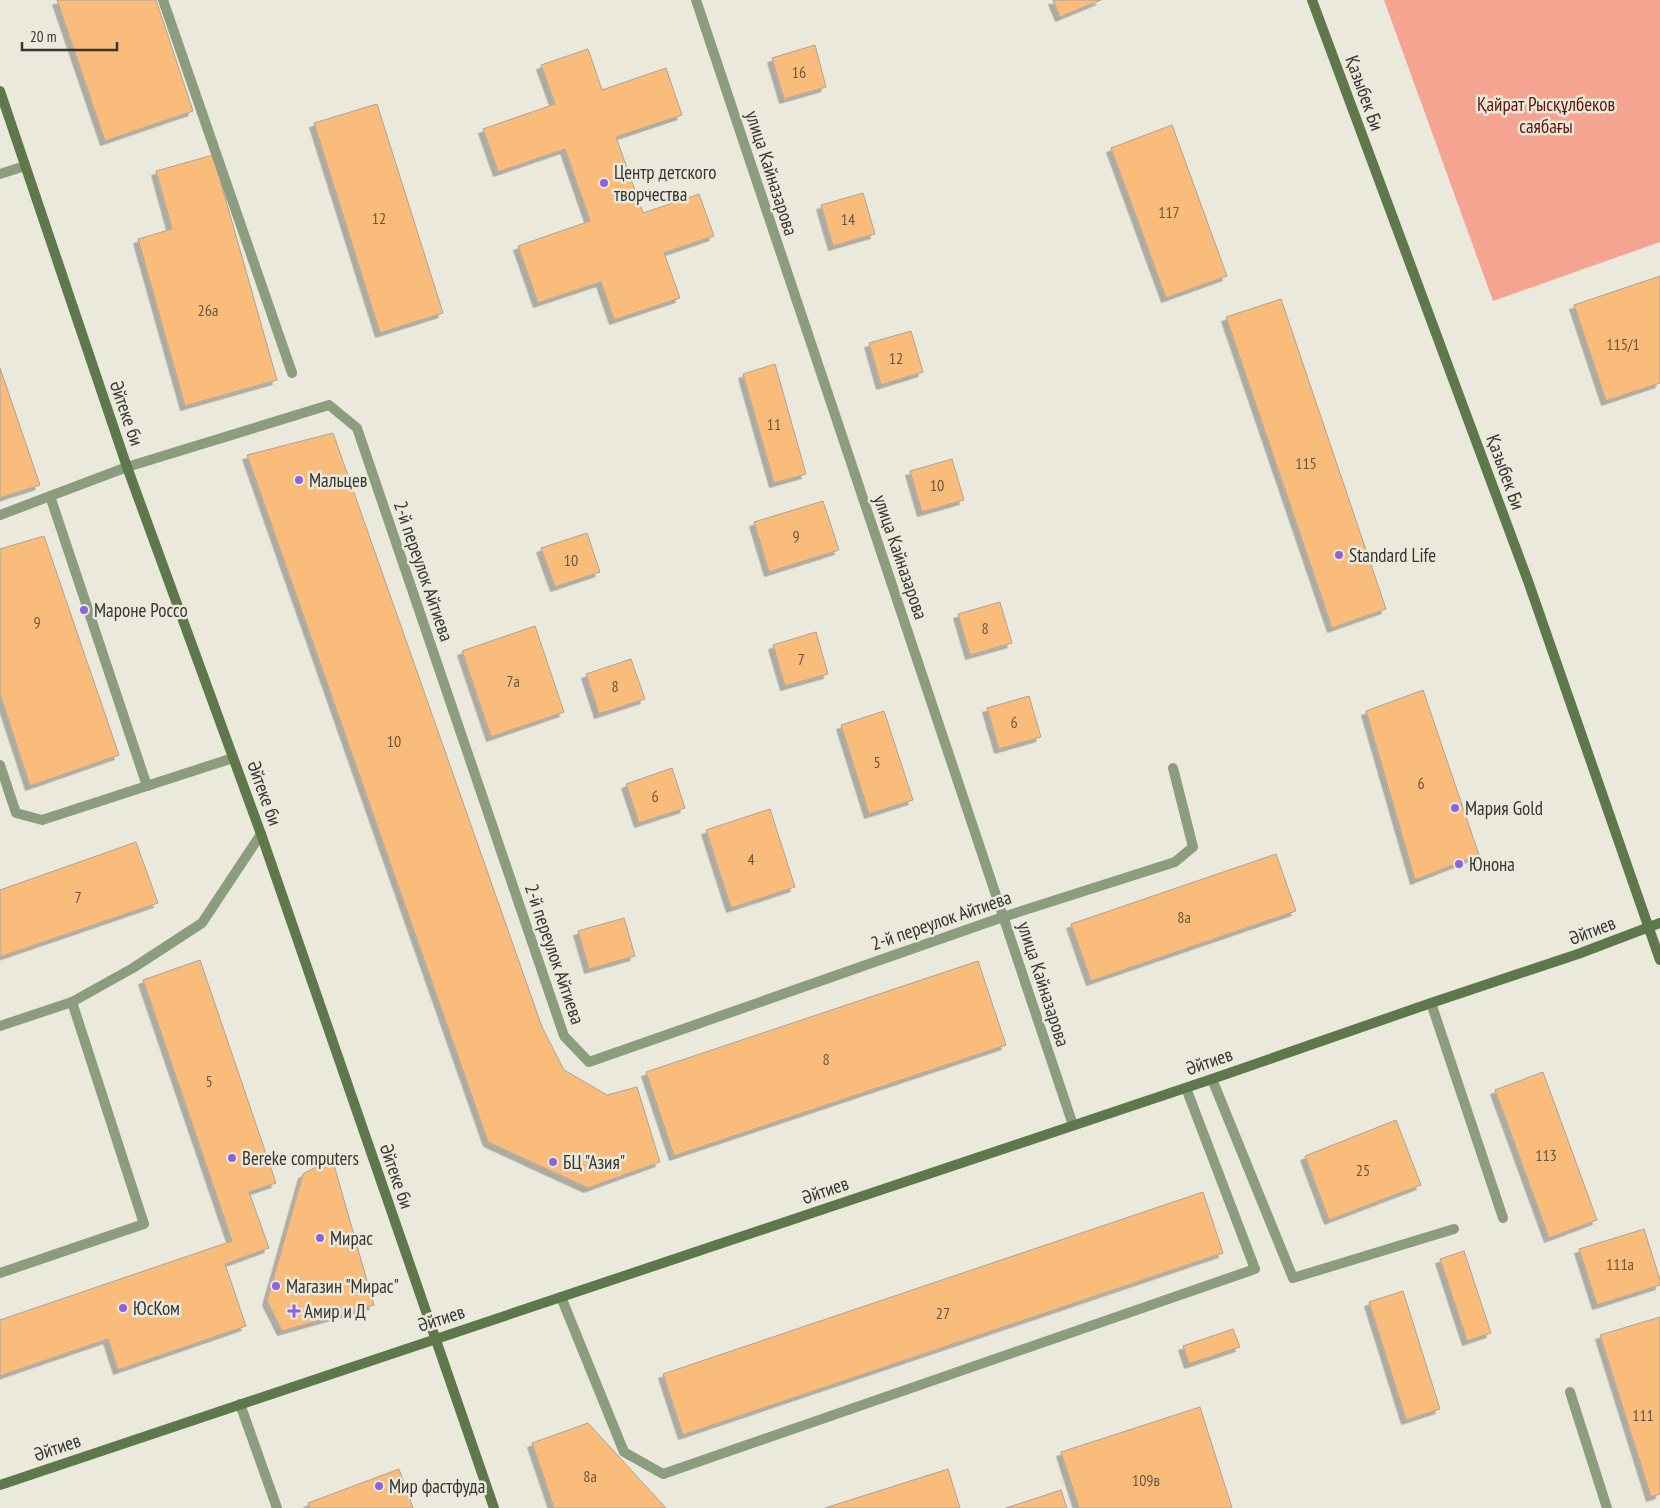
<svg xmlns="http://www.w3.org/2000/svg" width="1660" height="1508" font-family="'PT Sans Narrow',sans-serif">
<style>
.green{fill:#f4a490}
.building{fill:#f9bc7a;stroke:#aca299;filter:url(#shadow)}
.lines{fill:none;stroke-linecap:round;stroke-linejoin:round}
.lane{stroke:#8b9d7e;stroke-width:10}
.street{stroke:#8b9d7e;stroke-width:10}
.secondary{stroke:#5e784b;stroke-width:10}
.poi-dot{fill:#8b63dd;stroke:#ebe9dc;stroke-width:2}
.labels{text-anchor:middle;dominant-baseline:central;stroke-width:5;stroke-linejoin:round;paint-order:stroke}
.number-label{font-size:16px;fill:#675742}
.street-label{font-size:19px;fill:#363530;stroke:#ebe9dc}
.park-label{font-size:19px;fill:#611504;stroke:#ebe9dc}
.poi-label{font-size:19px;fill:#363530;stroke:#ebe9dc;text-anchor:start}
</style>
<defs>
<filter id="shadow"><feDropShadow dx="-4.5" dy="4.5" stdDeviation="0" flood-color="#0004"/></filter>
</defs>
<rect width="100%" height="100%" fill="#ebe9dc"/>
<!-- green -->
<polygon class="green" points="1384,0 1660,0 1660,242 1493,301"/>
<!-- building -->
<g class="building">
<polygon points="57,0 156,0 193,111 105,141"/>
<polygon points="1053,0 1101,0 1060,17"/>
<polygon points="815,45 826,87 784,99 772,58"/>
<polygon points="588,49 602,90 666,68 682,115 616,137 643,213 699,194 714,236 664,253 680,298 614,320 601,282 538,303 518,246 590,221 565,149 498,172 483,129 555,104 541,65"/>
<polygon points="377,104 443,313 380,333 314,123"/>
<polygon points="1172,125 1227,276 1166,298 1111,148"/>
<polygon points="213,155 277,380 185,406 138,239 172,229 156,171"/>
<polygon points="863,193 875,234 833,246 821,205"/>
<polygon points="1660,276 1660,383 1606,401 1574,305"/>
<polygon points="1281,299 1386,609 1332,628 1226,317"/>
<polygon points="911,331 923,372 881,385 869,343"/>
<polygon points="775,364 806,474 774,483 743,374"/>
<polygon points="0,368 40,485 0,498"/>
<polygon points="333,433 542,1027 564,1070 607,1095 637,1087 660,1162 588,1188 488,1142 247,455"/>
<polygon points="952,459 964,500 922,512 910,471"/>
<polygon points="823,501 839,550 769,572 754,522"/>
<polygon points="587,533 600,572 555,587 541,548"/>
<polygon points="44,536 119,755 30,786 0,694 0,549"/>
<polygon points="1000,602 1012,643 970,655 958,614"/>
<polygon points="535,626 564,712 491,737 462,651"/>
<polygon points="816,632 828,674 785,686 773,645"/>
<polygon points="631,659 645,699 599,714 586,674"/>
<polygon points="1423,690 1479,855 1415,880 1366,711"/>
<polygon points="1029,696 1041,737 999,749 987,708"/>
<polygon points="884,711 913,800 869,814 841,725"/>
<polygon points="672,768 685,808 639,823 626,784"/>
<polygon points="770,809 795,887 731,908 706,830"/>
<polygon points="136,842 158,903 0,957 0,890"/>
<polygon points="1276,854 1296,911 1091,981 1071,924"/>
<polygon points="624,918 635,956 589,969 578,931"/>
<polygon points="200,960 276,1183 249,1192 269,1248 225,1264 246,1326 118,1370 108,1339 0,1376 0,1320 232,1241 143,980"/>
<polygon points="978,961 1006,1045 674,1156 646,1072"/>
<polygon points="1543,1072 1597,1220 1549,1238 1495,1090"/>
<polygon points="1396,1120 1421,1185 1329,1220 1305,1156"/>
<polygon points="332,1158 374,1305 282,1331 267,1301 303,1174"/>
<polygon points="1203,1192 1223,1253 683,1435 663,1374"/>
<polygon points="1644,1229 1660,1280 1660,1285 1597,1305 1579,1249"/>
<polygon points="1464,1251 1491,1333 1467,1341 1440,1259"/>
<polygon points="1403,1291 1440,1409 1406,1420 1369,1302"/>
<polygon points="1660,1317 1660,1494 1651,1497 1600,1335"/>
<polygon points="1233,1329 1240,1347 1189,1364 1183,1346"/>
<polygon points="1200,1407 1232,1508 1079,1508 1061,1452"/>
<polygon points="588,1423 666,1508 554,1508 532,1443"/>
<polygon points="399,1469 413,1508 310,1508 308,1503"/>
<polygon points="948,1469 960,1508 825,1508"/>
<polygon points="1061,1490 1067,1508 1006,1508"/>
</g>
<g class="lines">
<!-- lane -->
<g class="lane">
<polyline points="163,0 292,373"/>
<polyline points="0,174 25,166"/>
<polyline points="50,496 147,786"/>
<polyline points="0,515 127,467"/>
<polyline points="0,765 16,813 42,820 233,758"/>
<polyline points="1431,1003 1503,1218"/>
<polyline points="0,1026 72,1002 133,968 202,923 261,834"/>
<polyline points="1212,1079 1293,1278 1454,1229"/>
<polyline points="0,1273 144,1224 72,1002"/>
<polyline points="561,1297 624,1452 663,1474 1255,1269 1186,1088"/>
<polyline points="1570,1392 1607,1508"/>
<polyline points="240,1404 277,1508"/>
</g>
<!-- street -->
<g class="street">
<polyline points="696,0 1073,1125"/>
<polyline points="127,467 329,405 357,428 564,1036 589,1062 1003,917 1175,862 1193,847 1173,768"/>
</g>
<!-- secondary -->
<g class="secondary">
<polyline points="1312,0 1528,581 1660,960"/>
<polyline points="0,91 127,467 261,834 494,1508"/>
<polyline points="0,1485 1212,1079 1431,1003 1578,954 1660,923"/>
</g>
</g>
<!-- markers -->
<g class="poi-dot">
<circle cx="604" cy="183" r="5"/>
<circle cx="299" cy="480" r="5"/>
<circle cx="1339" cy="555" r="5"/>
<circle cx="84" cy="610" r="5"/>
<circle cx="1455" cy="808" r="5"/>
<circle cx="1459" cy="864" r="5"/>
<circle cx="232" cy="1158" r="5"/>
<circle cx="553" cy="1162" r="5"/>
<circle cx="320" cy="1238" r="5"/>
<circle cx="276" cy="1286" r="5"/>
<circle cx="123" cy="1308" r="5"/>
<path d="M291.5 1303.5h5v5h5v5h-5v5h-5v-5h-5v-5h5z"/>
<circle cx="379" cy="1486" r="5"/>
</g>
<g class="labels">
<!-- number labels -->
<g class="number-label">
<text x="799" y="72">16</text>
<text x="1169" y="212">117</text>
<text x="379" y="218">12</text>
<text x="848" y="219">14</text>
<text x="208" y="310">26а</text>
<text x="1623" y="344">115/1</text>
<text x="896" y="358">12</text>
<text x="774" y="424">11</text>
<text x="1306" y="463">115</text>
<text x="937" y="485">10</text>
<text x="796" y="536">9</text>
<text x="571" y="560">10</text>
<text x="37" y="622">9</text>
<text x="985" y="628">8</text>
<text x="801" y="659">7</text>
<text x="513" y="681">7а</text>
<text x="615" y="686">8</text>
<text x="1014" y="722">6</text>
<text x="394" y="741">10</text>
<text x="877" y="762">5</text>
<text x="1421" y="783">6</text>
<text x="655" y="796">6</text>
<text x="751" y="859">4</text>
<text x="78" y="897">7</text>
<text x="1184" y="917">8а</text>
<text x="826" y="1059">8</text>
<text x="209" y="1081">5</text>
<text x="1546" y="1155">113</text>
<text x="1363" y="1170">25</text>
<text x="1620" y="1264">111а</text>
<text x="943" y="1313">27</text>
<text x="1643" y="1415">111</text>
<text x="590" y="1476">8а</text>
<text x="1146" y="1480">109в</text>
</g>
<!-- street labels -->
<g class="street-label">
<text transform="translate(1365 93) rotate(70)">Қазыбек Би</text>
<text transform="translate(772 173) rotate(72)">улица Кайназарова</text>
<text transform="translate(127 413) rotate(71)">Әйтеке би</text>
<text transform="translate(1506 472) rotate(70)">Қазыбек Би</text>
<text transform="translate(901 557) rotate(71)">улица Кайназарова</text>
<text transform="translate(424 571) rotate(71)">2-й переулок Айтиева</text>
<text transform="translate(265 793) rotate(70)">Әйтеке би</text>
<text transform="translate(941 920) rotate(-19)">2-й переулок Айтиева</text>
<text transform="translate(1592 930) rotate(-21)">Әйтиев</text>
<text transform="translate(555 954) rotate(71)">2-й переулок Айтиева</text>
<text transform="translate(1044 984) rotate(72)">улица Кайназарова</text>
<text transform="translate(1209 1061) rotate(-19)">Әйтиев</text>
<text transform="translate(397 1176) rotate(71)">Әйтеке би</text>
<text transform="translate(825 1190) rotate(-19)">Әйтиев</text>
<text transform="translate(441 1318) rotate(-18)">Әйтиев</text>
<text transform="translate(57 1447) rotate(-19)">Әйтиев</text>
</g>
<!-- park labels -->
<g class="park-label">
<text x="1546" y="104">Қайрат Рысқұлбеков<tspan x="1546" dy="22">саябағы</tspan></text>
</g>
<!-- poi labels -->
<g class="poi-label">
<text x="614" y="172">Центр детского<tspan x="614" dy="22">творчества</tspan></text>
<text x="309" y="480">Мальцев</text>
<text x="1349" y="555">Standard Life</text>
<text x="94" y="610">Мароне Россо</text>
<text x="1465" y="808">Мария Gold</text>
<text x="1469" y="864">Юнона</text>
<text x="242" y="1158">Bereke computers</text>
<text x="563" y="1162">БЦ "Азия"</text>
<text x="330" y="1238">Мирас</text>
<text x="286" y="1286">Магазин "Мирас"</text>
<text x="133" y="1308">ЮсКом</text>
<text x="304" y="1311">Амир и Д</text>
<text x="389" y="1486">Мир фастфуда</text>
</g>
</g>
<!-- scale -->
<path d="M22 42v8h95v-8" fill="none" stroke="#363530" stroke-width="2.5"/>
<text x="30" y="42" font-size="15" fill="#363530" stroke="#ebe9dc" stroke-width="4" paint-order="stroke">20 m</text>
</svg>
